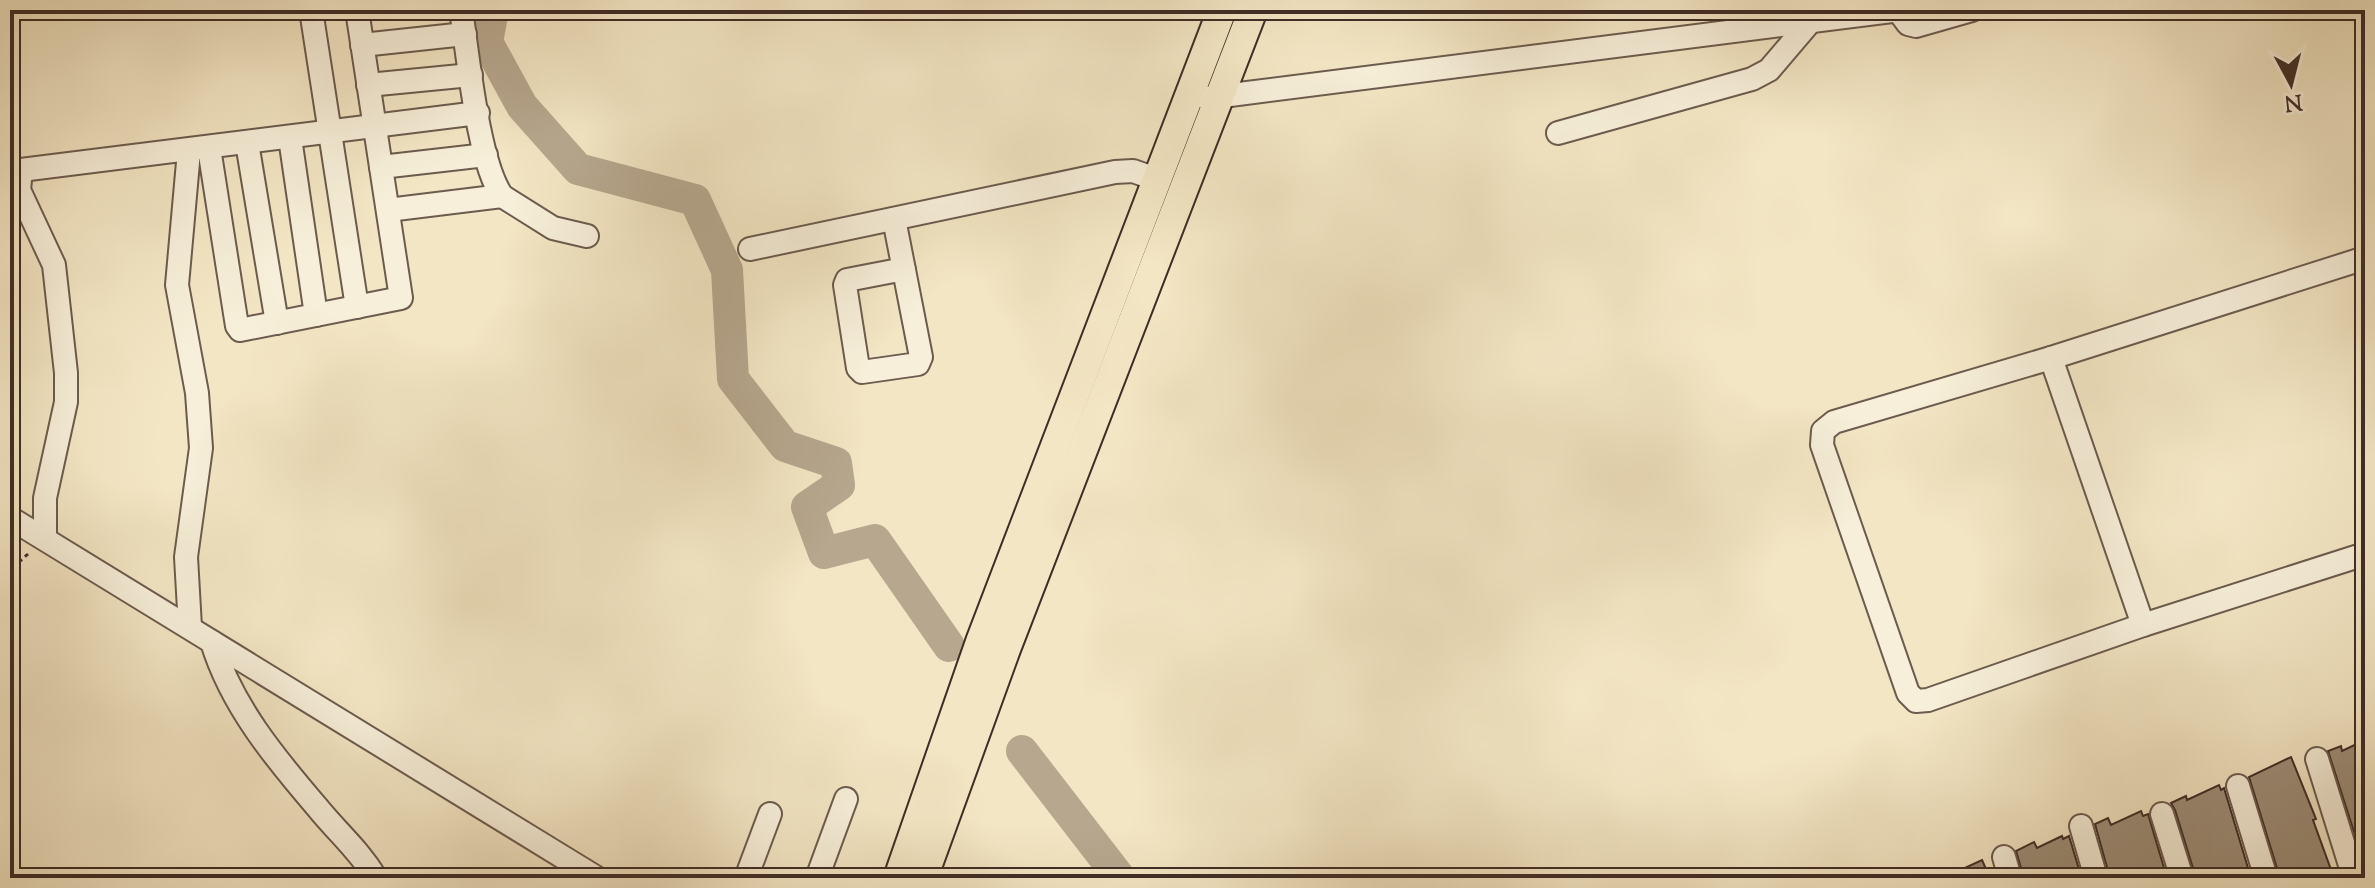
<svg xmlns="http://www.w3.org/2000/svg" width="2375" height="888" font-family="'Sorts Mill Goudy',serif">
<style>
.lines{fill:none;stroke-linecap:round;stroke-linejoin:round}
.river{stroke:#b6a78e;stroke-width:32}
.building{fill:#9d8d78;stroke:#3f2d26;stroke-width:2}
.minor-casing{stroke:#6c5b4e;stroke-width:26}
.major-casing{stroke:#3f2d26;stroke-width:32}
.path{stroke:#3f2d26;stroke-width:3;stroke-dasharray:6 4;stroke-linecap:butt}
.minor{stroke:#f7efd9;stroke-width:22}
.major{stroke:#f3e6c4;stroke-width:28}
</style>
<rect width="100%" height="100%" fill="#f3e6c4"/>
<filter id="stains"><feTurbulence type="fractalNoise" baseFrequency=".0025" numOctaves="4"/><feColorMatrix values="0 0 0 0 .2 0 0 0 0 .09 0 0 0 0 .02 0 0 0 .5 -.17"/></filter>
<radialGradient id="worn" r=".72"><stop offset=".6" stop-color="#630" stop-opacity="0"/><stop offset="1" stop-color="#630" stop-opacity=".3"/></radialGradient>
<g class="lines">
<!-- river -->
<g class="river">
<polyline points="493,10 487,42 522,106 578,169 695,200 727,270 733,379 785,446 836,463 839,485 807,507 824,553 875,540 949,646"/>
<polyline points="1022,751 1120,878"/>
</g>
</g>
<!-- building -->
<g class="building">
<polygon points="2365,740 2365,866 2328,751 2341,746 2342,751"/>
<polygon points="2291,757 2316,819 2313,820 2334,878 2280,878 2249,777"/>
<polygon points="2219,785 2221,790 2224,788 2251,878 2196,878 2175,810 2171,803 2186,796 2187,800"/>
<polygon points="2141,811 2143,816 2148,814 2167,878 2110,878 2095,824 2108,818 2111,825"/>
<polygon points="2062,836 2063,839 2069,836 2081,876 2024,878 2016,851 2034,842 2037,848"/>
<polygon points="1982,860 1990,878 1943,878"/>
</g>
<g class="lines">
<defs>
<g id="minor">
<polyline points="311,10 357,307"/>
<path d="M 461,10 C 468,55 478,162 502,196 L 553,228 L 587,236"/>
<polyline points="1899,12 1908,24 1916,26 1972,10"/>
<polyline points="362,45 465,34"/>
<polyline points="368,85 471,75"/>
<polyline points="1207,98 1900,10"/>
<polyline points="1558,133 1752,79 1769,70 1809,23 1809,15"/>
<polyline points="290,138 316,315"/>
<polyline points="247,143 277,323"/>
<polyline points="209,148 237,326 240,330 401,298 357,10"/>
<polyline points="189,151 177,285 197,393 201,448 186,557 190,627"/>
<polyline points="381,167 486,155"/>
<polyline points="388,210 502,196"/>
<polyline points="894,219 921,357 918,364 862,372 858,368 845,285 847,280 904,269"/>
<polyline points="750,249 1115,172 1133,171 1156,179"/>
<polyline points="2365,258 2051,358 1834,422 1823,431 1822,445 1908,693 1916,701 1928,700 2143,625 2365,554"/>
<polyline points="2051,358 2143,625"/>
<polyline points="10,518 597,878"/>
<polyline points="45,538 45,498 66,402 66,373 54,265 19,190 21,170 478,113"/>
<path d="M 212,642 C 231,705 275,758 317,807 C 338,833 358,849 376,878"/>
<polyline points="2317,759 2354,878"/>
<polyline points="2238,786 2266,878"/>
<polyline points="2162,814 2182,878"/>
<polyline points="2081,826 2096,878"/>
<polyline points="2004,857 2010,878"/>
<polyline points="746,878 770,814"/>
<polyline points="817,878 846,799"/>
</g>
<g id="major">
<polyline points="898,878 980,642 1222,10"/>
<polyline points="923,878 1006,649 1253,10"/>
</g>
</defs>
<!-- minor casing -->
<use href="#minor" class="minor-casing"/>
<!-- major casing -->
<use href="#major" class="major-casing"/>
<!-- path -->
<polyline class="path" points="10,570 28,554"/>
<!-- minor -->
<use href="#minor" class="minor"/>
<!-- major -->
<use href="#major" class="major"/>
</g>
<!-- margin -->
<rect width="2375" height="888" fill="none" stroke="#f3e6c4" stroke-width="40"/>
<rect x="12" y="12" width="2351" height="864" fill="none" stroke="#3f2d26" stroke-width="4"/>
<rect x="20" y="20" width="2335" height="848" fill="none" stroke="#3f2d26" stroke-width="2"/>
<!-- north arrow -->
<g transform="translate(2291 84) rotate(173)" stroke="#f7efd9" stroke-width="6" paint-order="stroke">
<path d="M0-6L14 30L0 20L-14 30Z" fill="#3f2d26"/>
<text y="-12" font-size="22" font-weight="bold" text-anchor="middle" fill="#3f2d26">N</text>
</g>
<rect width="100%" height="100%" filter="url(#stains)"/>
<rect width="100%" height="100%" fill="url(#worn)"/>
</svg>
